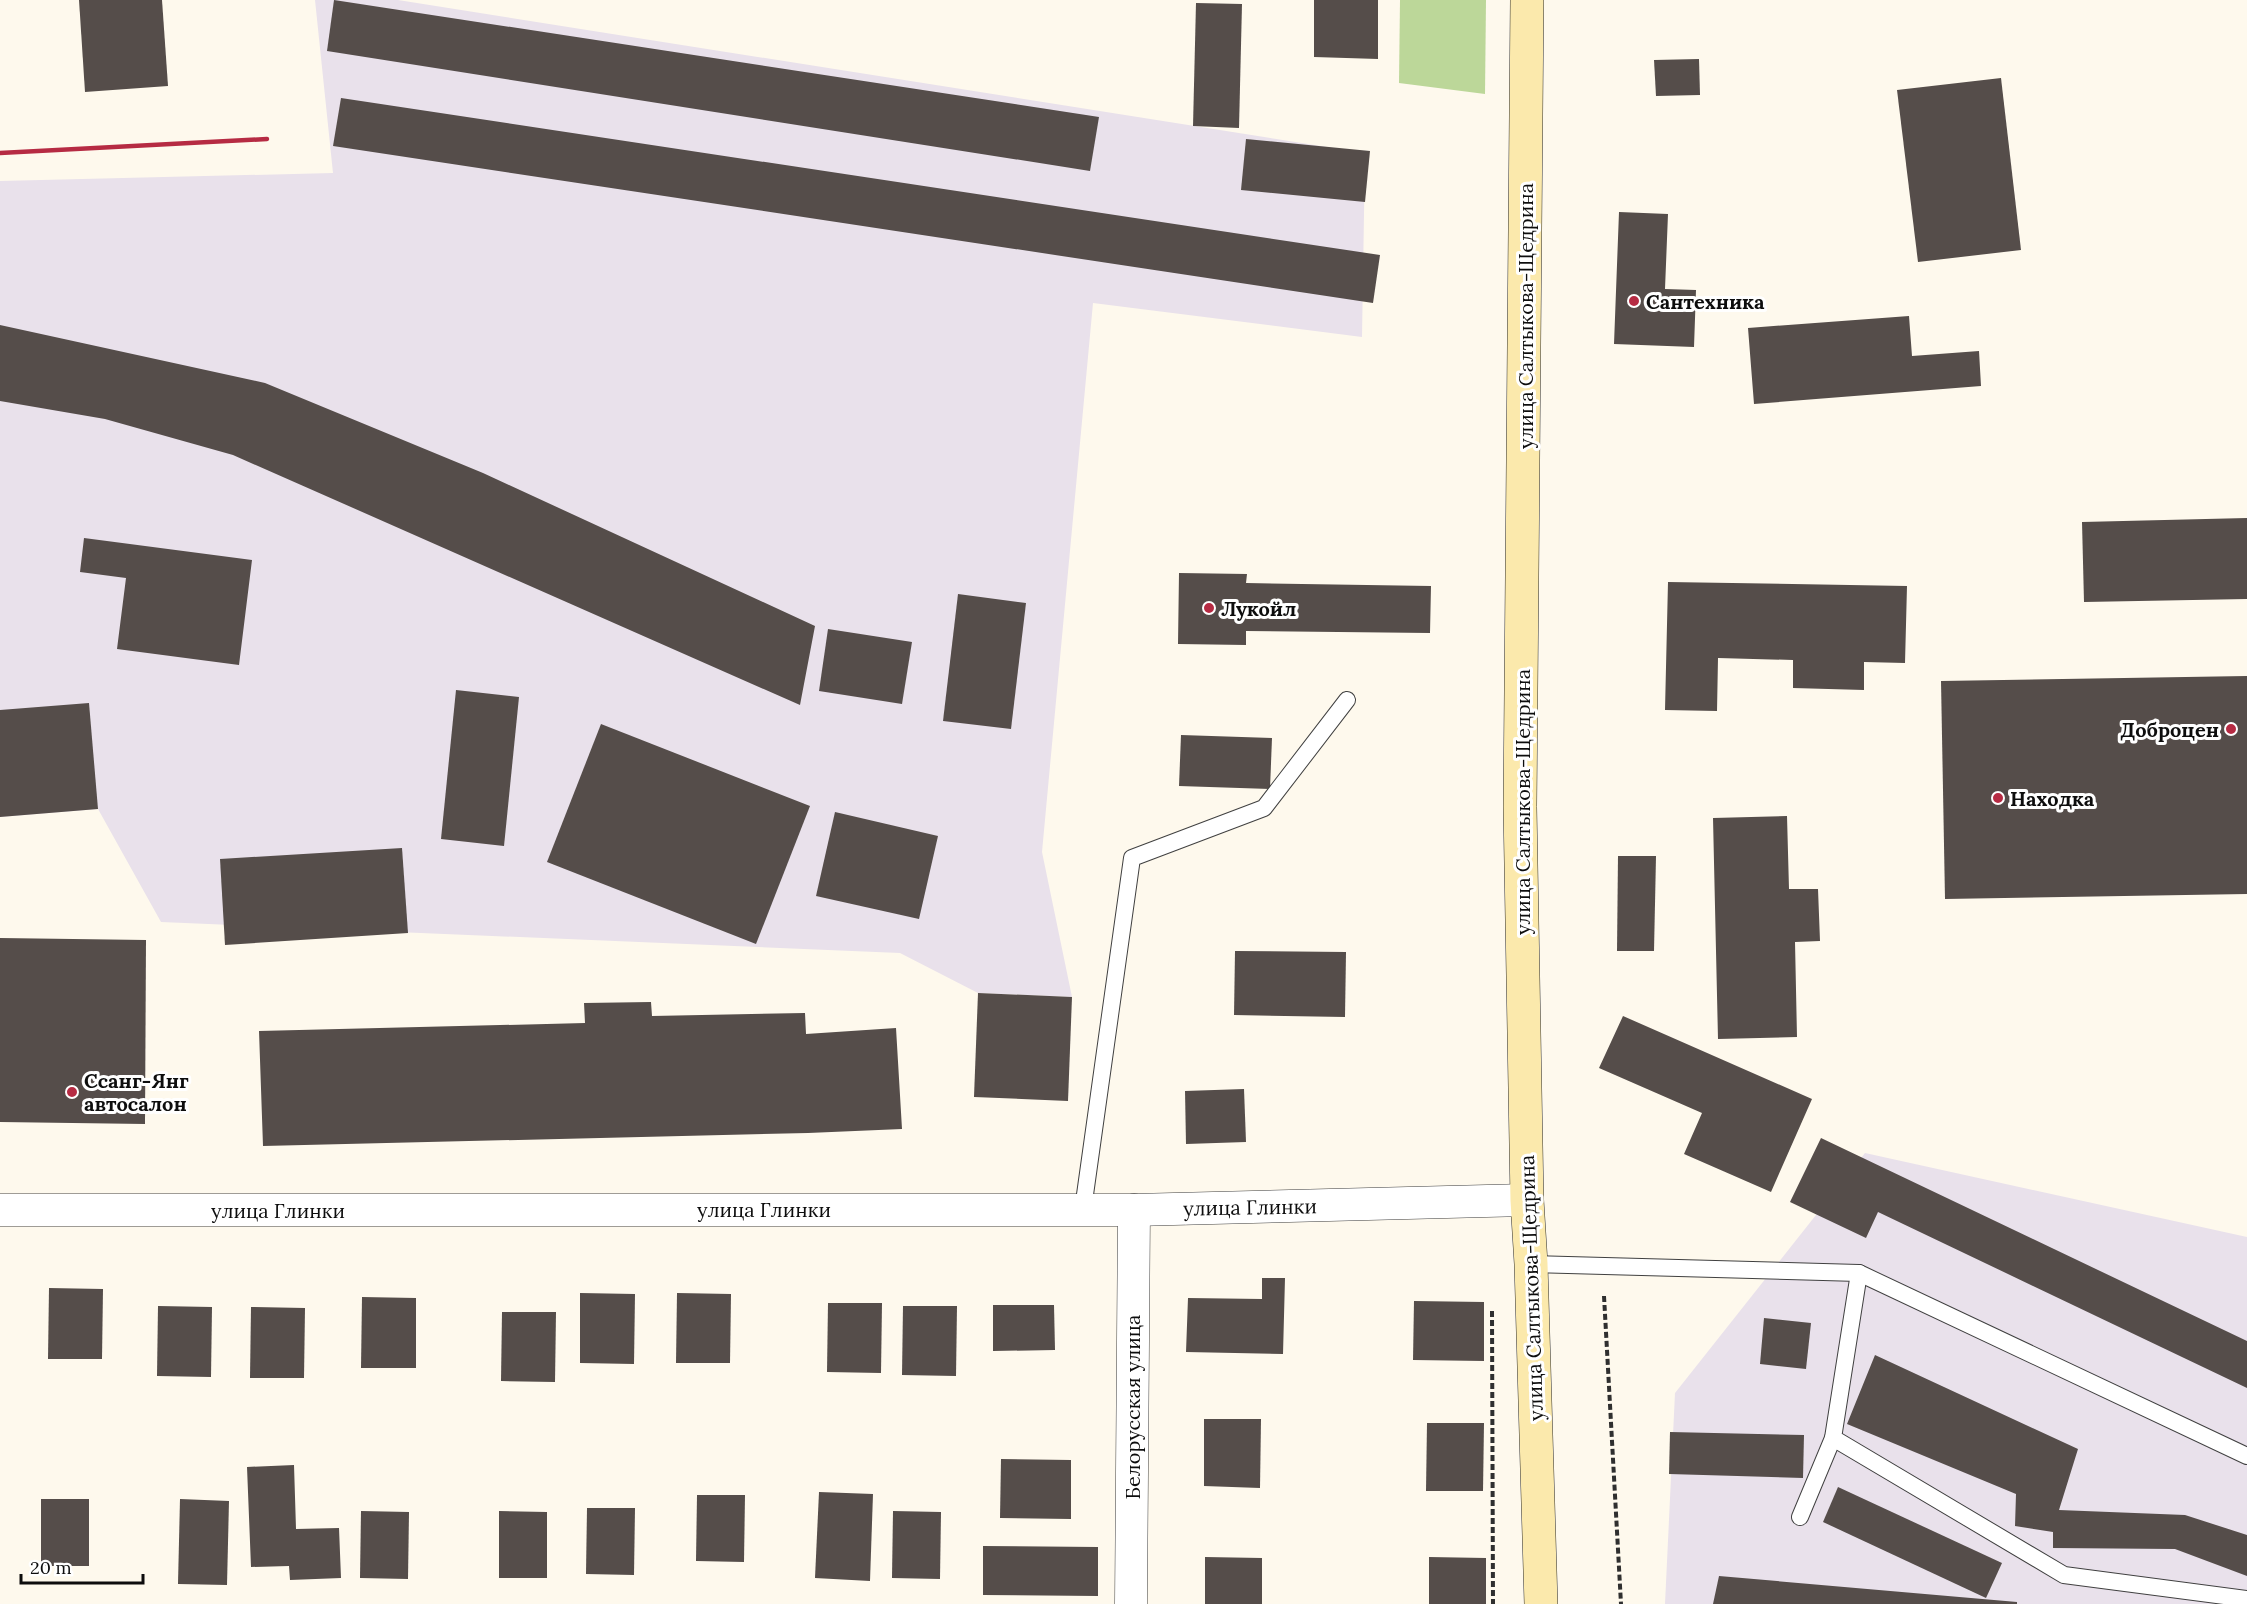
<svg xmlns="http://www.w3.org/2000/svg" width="2247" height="1604" font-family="Lora,serif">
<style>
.industrial{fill:#e9e1eb}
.forest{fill:#bcd799}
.building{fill:#554d4a}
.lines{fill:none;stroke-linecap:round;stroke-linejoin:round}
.service-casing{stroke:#404040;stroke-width:18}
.minor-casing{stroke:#404040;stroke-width:33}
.secondary-casing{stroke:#2f2f2f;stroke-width:34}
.path{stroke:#2f2f2f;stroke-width:4;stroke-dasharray:6 3;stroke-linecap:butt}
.service{stroke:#fff;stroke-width:16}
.minor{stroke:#fff;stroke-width:32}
.secondary{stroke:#fbe9ac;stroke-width:33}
.rail{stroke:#b62b43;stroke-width:4.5}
.poi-dot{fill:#b62b43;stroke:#fff;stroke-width:2}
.labels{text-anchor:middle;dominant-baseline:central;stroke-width:6;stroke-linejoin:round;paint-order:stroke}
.poi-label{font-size:20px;font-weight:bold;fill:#0d0d0d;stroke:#fff;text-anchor:start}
.street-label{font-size:20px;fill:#0d0d0d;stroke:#fff}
</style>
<rect width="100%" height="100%" fill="#fef9ed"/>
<!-- industrial -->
<g class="industrial">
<polygon points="315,0 398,0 1365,153 1362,337 1093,303 1042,852 1072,997 978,993 900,953 161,922 98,809 0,817 0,181 333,173"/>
<polygon points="1865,1153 2247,1237 2247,1604 1665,1604 1675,1393"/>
</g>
<!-- forest -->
<polygon class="forest" points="1400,0 1486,0 1485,94 1399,83"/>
<!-- building -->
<g class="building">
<polygon points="79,0 162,0 168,86 85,92"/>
<polygon points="334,0 1099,117 1090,171 327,51"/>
<polygon points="1314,0 1378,0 1378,59 1314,57"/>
<polygon points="1196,3 1242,4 1239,128 1193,126"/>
<polygon points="1699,59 1700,95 1656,96 1654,60"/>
<polygon points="2001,78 2021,250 1918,262 1897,90"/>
<polygon points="341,98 1380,255 1373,303 333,146"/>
<polygon points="1246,139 1370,151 1365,202 1241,190"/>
<polygon points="1619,212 1668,214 1665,289 1696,290 1694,347 1614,344"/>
<polygon points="1909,316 1912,356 1979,351 1981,386 1754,404 1748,328"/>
<polygon points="0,325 265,383 483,473 815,626 800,705 233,455 105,419 0,401"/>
<polygon points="2247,518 2247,599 2084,602 2082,522"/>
<polygon points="84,538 252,560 239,665 117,649 126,578 80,572"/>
<polygon points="1179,573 1247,574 1246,583 1431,586 1430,633 1246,631 1246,645 1178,644"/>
<polygon points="1668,582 1907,586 1905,663 1864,662 1864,690 1793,688 1793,660 1718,658 1717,711 1665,710"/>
<polygon points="958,594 1026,603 1011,729 943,721"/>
<polygon points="828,629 912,642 902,704 819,691"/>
<polygon points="2247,676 2247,894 1945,899 1941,681"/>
<polygon points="456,690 519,697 504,846 441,839"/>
<polygon points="89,703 98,809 0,817 0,710"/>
<polygon points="601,724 810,806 756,944 547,862"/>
<polygon points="1181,735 1272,738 1270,789 1179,786"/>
<polygon points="835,812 938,836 919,919 816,896"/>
<polygon points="1787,816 1789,889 1818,889 1820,941 1795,942 1797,1037 1718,1039 1713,818"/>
<polygon points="402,848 408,933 225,945 220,859"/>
<polygon points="1618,856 1656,856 1654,951 1617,951"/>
<polygon points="0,938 146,940 145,1124 0,1122"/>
<polygon points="1235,951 1346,952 1345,1017 1234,1015"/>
<polygon points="978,993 1072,997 1068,1101 974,1097"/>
<polygon points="651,1002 652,1016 805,1013 806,1034 896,1028 902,1129 808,1133 263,1146 259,1031 585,1023 584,1003"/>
<polygon points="1623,1016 1812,1099 1771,1192 1684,1154 1702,1113 1599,1068"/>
<polygon points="1244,1089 1246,1142 1186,1144 1185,1091"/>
<polygon points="1821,1138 2247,1341 2247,1388 1878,1212 1866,1238 1790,1202"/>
<polygon points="1262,1278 1285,1278 1283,1354 1186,1352 1188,1298 1262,1299"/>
<polygon points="49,1288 103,1289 102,1359 48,1359"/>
<polygon points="580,1293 635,1294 634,1364 580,1363"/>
<polygon points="677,1293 731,1294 730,1363 676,1363"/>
<polygon points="362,1297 416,1298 416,1368 361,1368"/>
<polygon points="1414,1301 1484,1302 1484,1361 1413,1360"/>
<polygon points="828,1303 882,1303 881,1373 827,1372"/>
<polygon points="993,1305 1054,1305 1055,1350 993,1351"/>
<polygon points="158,1306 212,1307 211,1377 157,1376"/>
<polygon points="903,1306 957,1306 956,1376 902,1375"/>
<polygon points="251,1307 305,1308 304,1378 250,1378"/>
<polygon points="502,1312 556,1312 555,1382 501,1381"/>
<polygon points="1764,1318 1811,1323 1806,1369 1760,1364"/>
<polygon points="1875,1355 2078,1449 2059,1510 2185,1515 2247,1535 2247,1576 2175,1549 2053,1548 2053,1532 2015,1526 2016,1494 1847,1424"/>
<polygon points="1204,1419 1261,1419 1260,1488 1204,1486"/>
<polygon points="1427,1423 1484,1423 1483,1491 1426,1491"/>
<polygon points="1670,1432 1804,1435 1803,1478 1669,1474"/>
<polygon points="1001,1459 1071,1460 1071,1519 1000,1518"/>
<polygon points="294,1465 296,1529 339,1528 341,1578 290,1580 289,1566 251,1567 247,1467"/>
<polygon points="1838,1487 2002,1563 1986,1598 1823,1522"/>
<polygon points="819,1492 873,1494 870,1581 815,1578"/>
<polygon points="697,1495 745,1495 744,1562 696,1561"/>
<rect x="41" y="1499" width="48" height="67"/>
<polygon points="180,1499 229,1501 227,1585 178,1584"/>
<polygon points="587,1508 635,1508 634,1575 586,1574"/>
<polygon points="361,1511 409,1512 408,1579 360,1578"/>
<polygon points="499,1511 547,1512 547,1578 499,1578"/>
<polygon points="893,1511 941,1512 940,1579 892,1578"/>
<polygon points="983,1546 1098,1547 1098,1596 983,1595"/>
<polygon points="1205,1557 1262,1558 1262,1604 1205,1604"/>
<polygon points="1429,1557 1486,1558 1486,1604 1429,1604"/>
<polygon points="1719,1576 2017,1602 2017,1604 1713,1604"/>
</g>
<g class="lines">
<defs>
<g id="service">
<polyline points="1083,1209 1132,858 1264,808 1347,700"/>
<polyline points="1531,1264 1859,1273 2247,1456"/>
<polyline points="1859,1273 1833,1438 2064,1575 2247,1599"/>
<polyline points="1800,1517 1833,1438"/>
</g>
<g id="minor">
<polyline points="0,1210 1134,1210 1527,1200"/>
<polyline points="1131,1604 1134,1210"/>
</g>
<polyline id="secondary" points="1527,0 1520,807 1527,1200 1531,1264 1541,1604"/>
</defs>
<!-- service casing -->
<use href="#service" class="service-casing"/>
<!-- minor casing -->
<use href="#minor" class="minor-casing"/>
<!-- secondary casing -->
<use href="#secondary" class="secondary-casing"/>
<!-- path -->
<g class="path">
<polyline points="1604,1296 1621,1604"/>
<polyline points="1492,1311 1493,1604"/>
</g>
<!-- service -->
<use href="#service" class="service"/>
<!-- minor -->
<use href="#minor" class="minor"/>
<!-- secondary -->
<use href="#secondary" class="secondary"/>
<!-- rail -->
<polyline class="rail" points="0,153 267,139"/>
</g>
<!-- markers -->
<g class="poi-dot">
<circle cx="1634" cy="301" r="6"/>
<circle cx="1209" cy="608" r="6"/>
<circle cx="2231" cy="729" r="6"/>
<circle cx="1998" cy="798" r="6"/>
<circle cx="72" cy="1092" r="6"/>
</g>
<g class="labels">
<!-- poi labels -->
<g class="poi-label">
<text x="1646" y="301">Сантехника</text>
<text x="1221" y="608">Лукойл</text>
<text x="2219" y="729" text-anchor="end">Доброцен</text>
<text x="2010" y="798">Находка</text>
<text x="84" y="1080">Ссанг-Янг<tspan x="84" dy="23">автосалон</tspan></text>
</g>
<!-- street labels -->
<g class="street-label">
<text transform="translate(1525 316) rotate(-90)">улица Салтыкова-Щедрина</text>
<text transform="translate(1522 802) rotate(-90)">улица Салтыкова-Щедрина</text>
<text transform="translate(1250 1207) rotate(-1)">улица Глинки</text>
<text x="764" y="1209">улица Глинки</text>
<text x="278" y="1210">улица Глинки</text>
<text transform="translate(1531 1288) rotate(-92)">улица Салтыкова-Щедрина</text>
<text transform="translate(1132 1407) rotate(-90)">Белорусская улица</text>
</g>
</g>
<!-- scale -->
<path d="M21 1574v9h122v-9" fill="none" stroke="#0d0d0d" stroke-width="3"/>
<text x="30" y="1574" font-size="18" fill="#0d0d0d" stroke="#ffffff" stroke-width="4.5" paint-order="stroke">20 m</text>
</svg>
